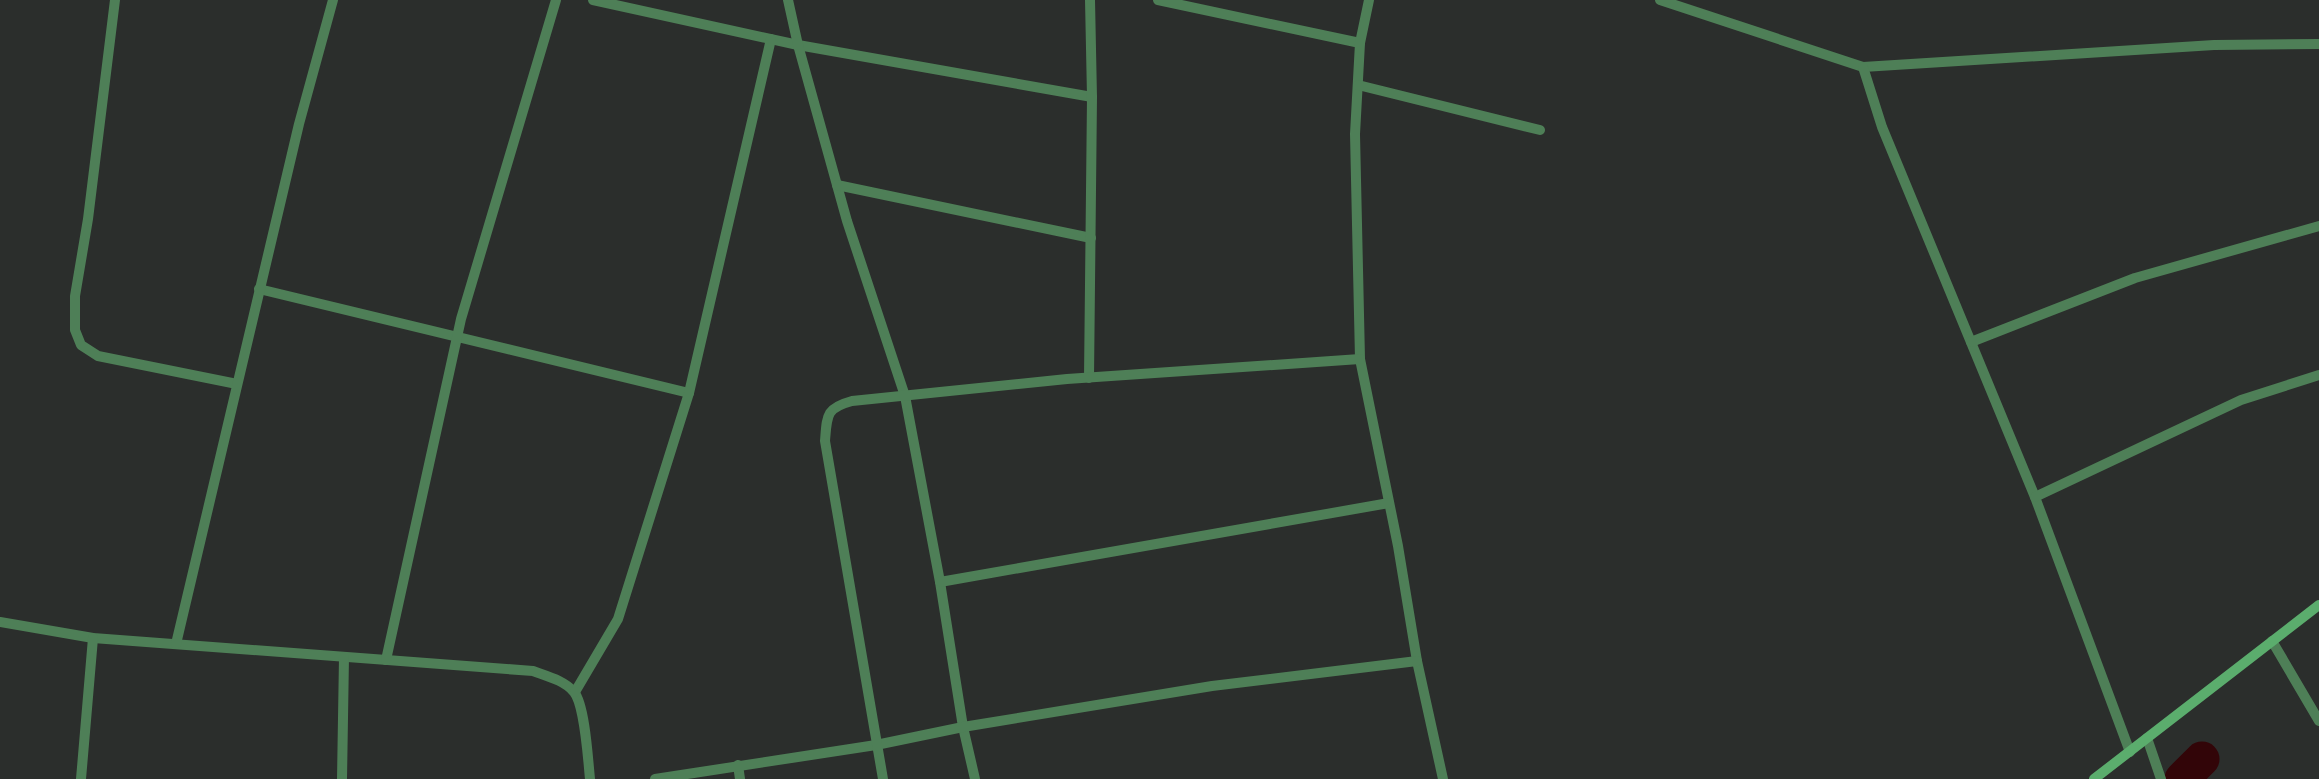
<svg xmlns="http://www.w3.org/2000/svg" width="2319" height="779" font-family="'IBM Plex Serif',serif">
<style>
.lines{fill:none;stroke-linecap:round;stroke-linejoin:round}
.canal{stroke:#320508;stroke-width:35}
.minor{stroke:#4e7f57;stroke-width:10}
.secondary{stroke:#5bad6d;stroke-width:10}
</style>
<rect width="100%" height="100%" fill="#2b2e2c"/>
<g class="lines">
<!-- canal -->
<polyline class="canal" points="2182,779 2202,759"/>
<!-- minor -->
<g class="minor">
<polyline points="115,0 88,219 75,296 75,330 81,345 98,356 237,384"/>
<polyline points="593,0 798,45 1092,97"/>
<polyline points="788,0 798,45 847,221 905,396 940,582 963,727 975,779"/>
<polyline points="1158,0 1360,43"/>
<polyline points="1369,0 1360,43 1355,134 1360,359 1398,546 1417,661 1443,779"/>
<polyline points="1660,0 1863,67 2214,45 2319,44"/>
<polyline points="1863,67 1882,127 2035,497 2130,752"/>
<polyline points="1358,85 1540,130"/>
<polyline points="837,185 1091,238"/>
<polyline points="259,289 689,393"/>
<polyline points="1971,342 2135,278 2319,226"/>
<polyline points="1089,378 1092,97 1090,0"/>
<polyline points="2035,497 2241,400 2319,375"/>
<polyline points="940,582 1389,503"/>
<path d="M 0,622 L 93,638 L 533,671 C 546,676 564,680 574,692 C 585,705 588,760 590,779"/>
<polyline points="2272,641 2319,721"/>
<polyline points="176,644 299,124 333,0"/>
<polyline points="386,660 461,319 556,0"/>
<polyline points="575,692 618,619 689,393 771,39"/>
<polyline points="2147,738 2161,779"/>
<polyline points="738,765 740,779"/>
<polyline points="81,779 93,638"/>
<polyline points="342,779 344,657"/>
<polyline points="655,779 876,745 963,727 1212,686 1417,661"/>
<path d="M 883,779 L 825,441 C 827,415 826,408 852,401 L 1067,379 L 1360,359"/>
</g>
<!-- secondary -->
<polyline class="secondary" points="2094,779 2319,605"/>
</g>
</svg>
